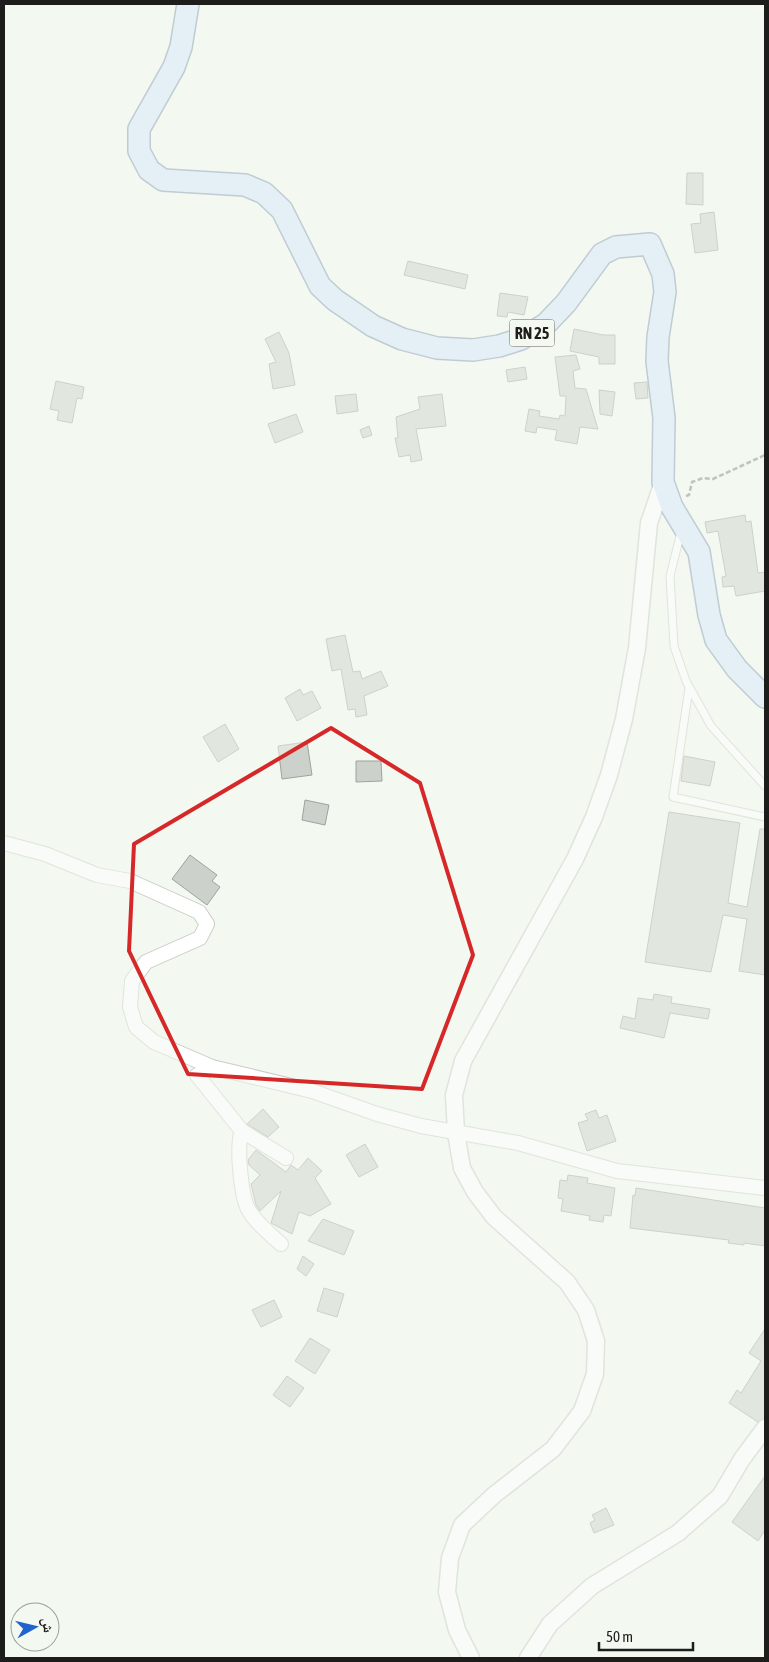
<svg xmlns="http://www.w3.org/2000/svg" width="769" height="1662" font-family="'Asap Condensed','Noto Naskh Arabic',sans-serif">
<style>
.building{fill:#cdd1cb;stroke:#9fa39d}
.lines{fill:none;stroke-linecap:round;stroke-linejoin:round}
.service-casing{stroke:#c8cdc6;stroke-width:9}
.minor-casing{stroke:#c8cdc6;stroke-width:16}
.tertiary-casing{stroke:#c8cdc6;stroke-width:19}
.primary-casing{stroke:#8494ad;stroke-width:24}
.path{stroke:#828581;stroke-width:2.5;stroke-dasharray:5 2.5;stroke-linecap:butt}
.service{stroke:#fff;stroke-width:7}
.minor{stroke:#fff;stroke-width:14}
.tertiary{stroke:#fff;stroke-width:16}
.primary{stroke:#d6e5fd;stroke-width:21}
.marked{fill:none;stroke:#d62828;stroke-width:4;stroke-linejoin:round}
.labels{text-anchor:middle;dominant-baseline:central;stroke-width:5;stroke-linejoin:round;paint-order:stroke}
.shield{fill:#f3f8f1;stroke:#5d5f5c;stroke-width:1}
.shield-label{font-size:16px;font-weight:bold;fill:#1d1e1c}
</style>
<rect width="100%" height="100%" fill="#f3f8f1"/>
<!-- building -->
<g class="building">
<polygon points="687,173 703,173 703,205 686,204"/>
<polygon points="714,212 718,250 695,253 691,224 701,223 700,214"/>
<polygon points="408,261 468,275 465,289 404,275"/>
<polygon points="500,293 528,297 524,315 508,312 507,317 497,316"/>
<polygon points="574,329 603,335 615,335 615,364 599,364 599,357 570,351"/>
<polygon points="279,332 289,353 295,385 273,389 269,364 276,362 265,339"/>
<polygon points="576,355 580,369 573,371 575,388 586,389 598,429 580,427 577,444 555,440 557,430 537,427 536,433 525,431 529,409 540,411 539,416 559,419 560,415 565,416 566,396 560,396 555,357"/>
<polygon points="525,367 527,379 508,382 506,370"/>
<polygon points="56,381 84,387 82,399 77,398 72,423 57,420 59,411 50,409"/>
<polygon points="647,382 648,398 636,399 634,383"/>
<polygon points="599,390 615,392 612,416 600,414"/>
<polygon points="356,394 358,411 337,414 335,396"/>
<polygon points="442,394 446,426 416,429 422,460 411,462 410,455 399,457 395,438 398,438 396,417 420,409 418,397"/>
<polygon points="296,414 303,432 275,443 268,424"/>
<polygon points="369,426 372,435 363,438 360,430"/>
<polygon points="745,515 746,522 751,521 758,573 765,572 765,591 736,596 734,586 723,587 722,577 726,576 718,531 707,533 705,522"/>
<polygon points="345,635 353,672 360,671 362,679 381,671 388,686 364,696 367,715 356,717 355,709 348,710 341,669 332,671 326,639"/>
<polygon points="300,689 303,695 312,691 321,708 297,721 285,698"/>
<polygon points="225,724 239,749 218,762 203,737"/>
<polygon points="307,742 312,775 282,779 278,746"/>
<polygon points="684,756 715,762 710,786 681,781"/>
<polygon points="356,761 381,761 382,781 356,782"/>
<polygon points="305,800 329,805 325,825 302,820"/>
<polygon points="669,812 740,823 728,903 747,907 760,829 765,829 765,975 739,971 747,919 723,915 711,972 645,962"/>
<polygon points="190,855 217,875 212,881 220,887 207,905 172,879"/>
<polygon points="654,994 672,997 671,1003 710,1009 708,1019 670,1013 664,1038 620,1028 623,1016 635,1019 638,998 653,1000"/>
<polygon points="263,1109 279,1127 268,1137 247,1124"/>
<polygon points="596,1110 599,1118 607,1115 616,1141 587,1151 578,1123 588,1120 585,1114"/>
<polygon points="365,1144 378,1167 359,1177 346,1155"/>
<polygon points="256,1150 286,1172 291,1165 298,1170 308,1158 322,1171 315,1178 331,1204 310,1216 299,1212 292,1234 271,1223 281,1191 260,1211 256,1205 251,1184 260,1175 249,1165 248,1160"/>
<polygon points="568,1175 588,1178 587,1183 615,1188 611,1216 604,1215 603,1222 589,1220 590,1216 561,1211 563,1199 558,1198 560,1180 567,1181"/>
<polygon points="636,1188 765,1208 765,1246 744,1243 744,1245 728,1243 729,1240 630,1228 633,1195 635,1196"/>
<polygon points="323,1219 354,1231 344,1255 308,1241"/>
<polygon points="303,1256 314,1264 306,1276 297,1269"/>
<polygon points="324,1288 344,1294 337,1317 317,1311"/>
<polygon points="274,1300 282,1317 261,1327 252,1310"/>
<polygon points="765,1329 765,1418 758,1422 729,1403 737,1390 741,1393 761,1361 749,1353"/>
<polygon points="310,1338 330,1350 315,1374 295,1361"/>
<polygon points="287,1376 304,1388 290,1407 273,1395"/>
<polygon points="765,1476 765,1530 758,1541 732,1522"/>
<polygon points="606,1508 614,1525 594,1533 590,1523 595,1520 592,1515"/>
</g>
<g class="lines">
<defs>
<g id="service">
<polyline points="681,532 670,576 674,646 686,681 711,726 765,786"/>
<polyline points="689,688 673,797 765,817"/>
</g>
<g id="minor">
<polyline points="4,843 45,854 97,875 130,881 199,912 207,924 200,938 146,962 132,981 130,1007 136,1027 154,1042 212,1067 312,1091 377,1114 421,1126 518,1143 617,1171 765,1188"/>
<path d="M 212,1067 L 197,1075 L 242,1131 C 236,1145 241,1195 248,1209 C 256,1223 270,1234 281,1244"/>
<polyline points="242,1131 286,1158"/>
</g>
<g id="tertiary">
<polyline points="471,1658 457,1630 447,1592 450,1558 462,1525 494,1495 553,1449 582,1411 595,1374 596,1341 586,1310 567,1282 494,1217 475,1192 462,1168 456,1133 454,1095 463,1061 575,859 594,817 609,775 624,719 637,648 649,523 663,482"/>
<polyline points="528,1658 550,1624 592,1586 678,1533 720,1496 742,1459 765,1428"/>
</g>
<polyline id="primary" points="188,4 181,47 174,67 139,129 139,151 149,170 163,180 245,185 264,193 282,210 320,286 335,300 373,326 402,339 437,348 473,350 499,346 521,339 546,324 566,303 602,254 616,247 650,244 663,274 665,292 658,337 657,361 664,418 663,482 672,507 699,552 709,615 716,640 737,669 765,697"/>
</defs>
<!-- service casing -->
<use href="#service" class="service-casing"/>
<!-- minor casing -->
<use href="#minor" class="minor-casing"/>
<!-- tertiary casing -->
<use href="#tertiary" class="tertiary-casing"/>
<!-- primary casing -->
<use href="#primary" class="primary-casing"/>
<!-- path -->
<polyline class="path" points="686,496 689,495 692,482 703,478 713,479 765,455"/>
<!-- service -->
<use href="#service" class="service"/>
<!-- minor -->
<use href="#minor" class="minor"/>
<!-- tertiary -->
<use href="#tertiary" class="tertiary"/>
<!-- primary -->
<use href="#primary" class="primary"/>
</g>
<!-- marked area -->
<path d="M0 0H769V1662H0ZM 331,728 L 420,783 L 473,955 L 422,1089 L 188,1074 L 129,951 L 134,844 Z" fill="#f3f8f1" fill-opacity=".55" fill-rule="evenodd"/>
<path class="marked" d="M 331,728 L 420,783 L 473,955 L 422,1089 L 188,1074 L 129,951 L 134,844 Z"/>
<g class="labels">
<!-- shield labels -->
<rect class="shield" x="509.5" y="319.5" width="45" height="27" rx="4"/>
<g class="shield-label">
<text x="532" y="333">RN 25</text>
</g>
</g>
<!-- border -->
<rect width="769" height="1662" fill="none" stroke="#1d1e1c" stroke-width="10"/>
<!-- north arrow -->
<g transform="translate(35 1627) rotate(82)"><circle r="24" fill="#f3f8f1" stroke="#9da19c"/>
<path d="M0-4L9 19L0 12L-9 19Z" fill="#2163cf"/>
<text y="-8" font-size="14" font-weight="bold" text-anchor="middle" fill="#1d1e1c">ش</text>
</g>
<!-- scale -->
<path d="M599 1642v8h94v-8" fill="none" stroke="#1d1e1c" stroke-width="2.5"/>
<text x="606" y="1642" font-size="15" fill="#1d1e1c" stroke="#f3f8f1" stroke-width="4" paint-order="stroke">50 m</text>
</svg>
